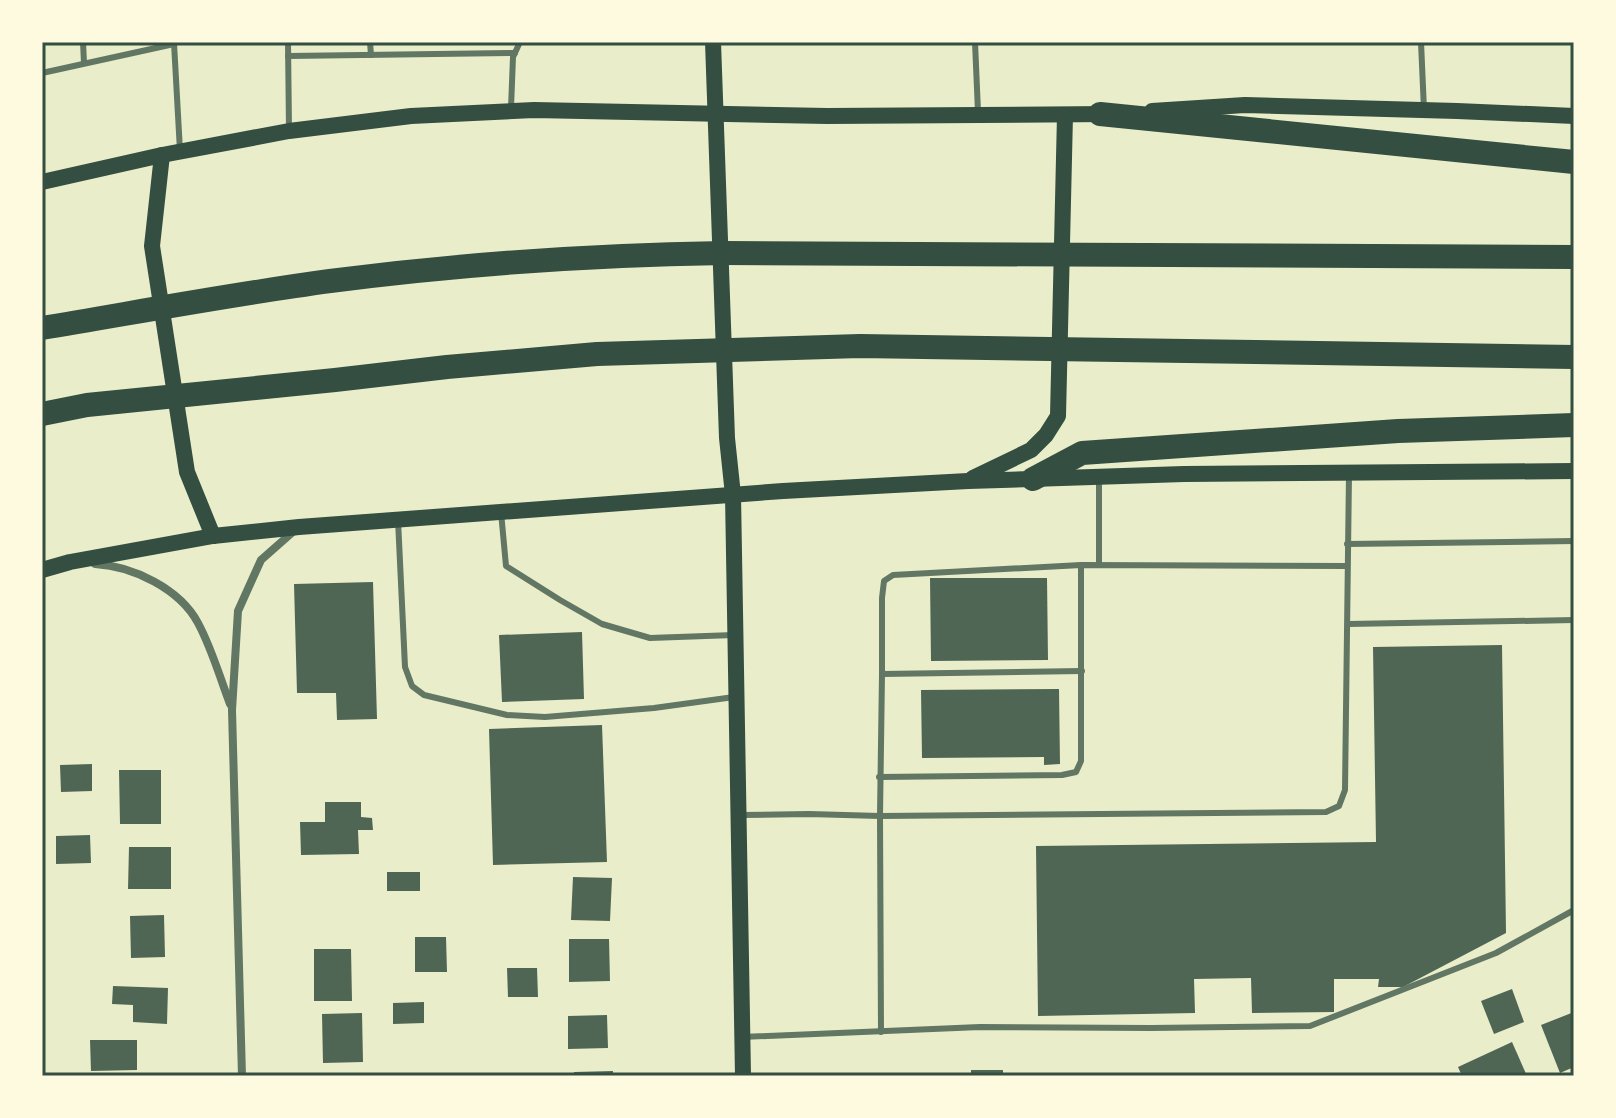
<svg xmlns="http://www.w3.org/2000/svg" width="1616" height="1118" font-family="'PT Sans Narrow',sans-serif">
<style>
.building{fill:#4f6655}
.lines{fill:none;stroke-linecap:round;stroke-linejoin:round}
.service{stroke:#617663;stroke-width:6}
.minor{stroke:#617663;stroke-width:8}
.secondary{stroke:#344e41;stroke-width:16}
.motorway{stroke:#344e41;stroke-width:24}
.neatline{fill:none;stroke:#344e41;stroke-width:3}
</style>
<rect width="100%" height="100%" fill="#e9edc9"/>
<!-- building -->
<g class="building">
<polygon points="930,578 1047,578 1048,660 931,661"/>
<polygon points="373,582 377,719 337,720 336,693 297,693 294,584"/>
<polygon points="582,632 584,699 502,702 499,635"/>
<polygon points="1502,645 1506,933 1403,987 1378,987 1379,979 1334,979 1334,1012 1252,1013 1251,978 1194,979 1195,1013 1038,1016 1036,846 1376,842 1373,647"/>
<polygon points="1059,689 1060,764 1044,765 1044,757 922,758 921,690"/>
<polygon points="602,725 607,862 493,865 489,729"/>
<polygon points="92,764 92,791 61,792 60,765"/>
<polygon points="119,770 161,770 161,824 120,824"/>
<polygon points="325,802 361,802 361,817 372,818 373,830 358,830 359,854 301,855 300,822 325,822"/>
<polygon points="90,835 91,863 56,864 56,836"/>
<polygon points="129,847 171,847 171,889 128,889"/>
<rect x="387" y="872" width="33" height="19"/>
<polygon points="573,877 612,878 610,921 571,920"/>
<polygon points="164,915 165,957 131,958 130,916"/>
<polygon points="415,937 446,937 447,972 415,972"/>
<polygon points="569,939 609,939 610,981 569,982"/>
<polygon points="314,949 351,949 352,1001 314,1001"/>
<polygon points="507,968 537,968 538,997 508,997"/>
<polygon points="113,986 168,988 167,1024 133,1022 133,1005 112,1004"/>
<polygon points="1512,989 1524,1022 1494,1034 1481,1001"/>
<polygon points="424,1002 424,1023 393,1024 393,1003"/>
<polygon points="1574,1012 1574,1067 1560,1073 1541,1025"/>
<polygon points="362,1013 363,1062 323,1063 322,1014"/>
<polygon points="607,1015 608,1048 568,1049 568,1016"/>
<polygon points="90,1040 137,1040 137,1070 91,1071"/>
<polygon points="1512,1042 1527,1076 1462,1076 1458,1067"/>
<rect x="971" y="1070" width="32" height="6"/>
<polygon points="613,1071 613,1076 574,1076 574,1072"/>
</g>
<g class="lines">
<!-- service -->
<g class="service">
<polyline points="83,42 84,63"/>
<polyline points="288,42 289,130"/>
<polyline points="370,42 371,55"/>
<polyline points="975,42 978,112"/>
<polyline points="1421,42 1424,110"/>
<polyline points="174,43 180,151"/>
<polyline points="288,56 515,53"/>
<polyline points="42,73 174,44"/>
<polyline points="511,108 513,57 520,42"/>
<polyline points="1099,477 1099,565"/>
<polyline points="501,512 506,566 560,600 602,624 650,638 734,635"/>
<polyline points="398,520 405,667 412,686 424,695 507,715 545,717 654,708 734,697"/>
<polyline points="1347,544 1574,541"/>
<polyline points="1348,624 1574,620"/>
<polyline points="1082,671 882,674 880,816 1326,812 1339,806 1345,790 1349,474"/>
<polyline points="882,674 882,598 884,581 893,575 1081,565 1347,566"/>
<polyline points="879,777 1062,775 1076,772 1081,761 1081,565"/>
<polyline points="742,815 809,814 880,816 881,1032"/>
<polyline points="742,1037 980,1027 1151,1028 1310,1026 1496,953 1574,910"/>
</g>
<!-- minor -->
<g class="minor">
<path d="M 95,564 C 133,566 180,589 198,623 C 212,649 220,678 230,704"/>
<polyline points="242,1076 232,710 238,611 261,560 295,530"/>
</g>
<!-- secondary -->
<g class="secondary">
<polyline points="713,42 727,438 733,495 743,1076"/>
<polyline points="1152,111 1245,105 1457,111 1574,116"/>
<polyline points="162,155 152,246 187,472 213,536"/>
<polyline points="42,182 162,155 289,131 411,116 534,110 827,116 1109,114"/>
<polyline points="973,478 1031,450 1046,435 1058,416 1065,115"/>
<polyline points="42,570 70,562 213,536 299,527 783,491 968,481 1184,474 1574,471"/>
</g>
<!-- motorway -->
<g class="motorway">
<polyline points="1100,114 1574,162"/>
<path d="M 42,328 C 138,312 234,294 330,281 C 461,264 592,255 724,253 L 1574,257"/>
<polyline points="42,414 87,405 335,380 447,367 597,354 860,346 1574,357"/>
<polyline points="1033,479 1082,453 1398,431 1574,425"/>
</g>
</g>
<!-- border -->
<rect width="1616" height="1118" fill="none" stroke="#fefae0" stroke-width="88"/>
<rect x="44" y="44" width="1528" height="1030" class="neatline"/>
</svg>
